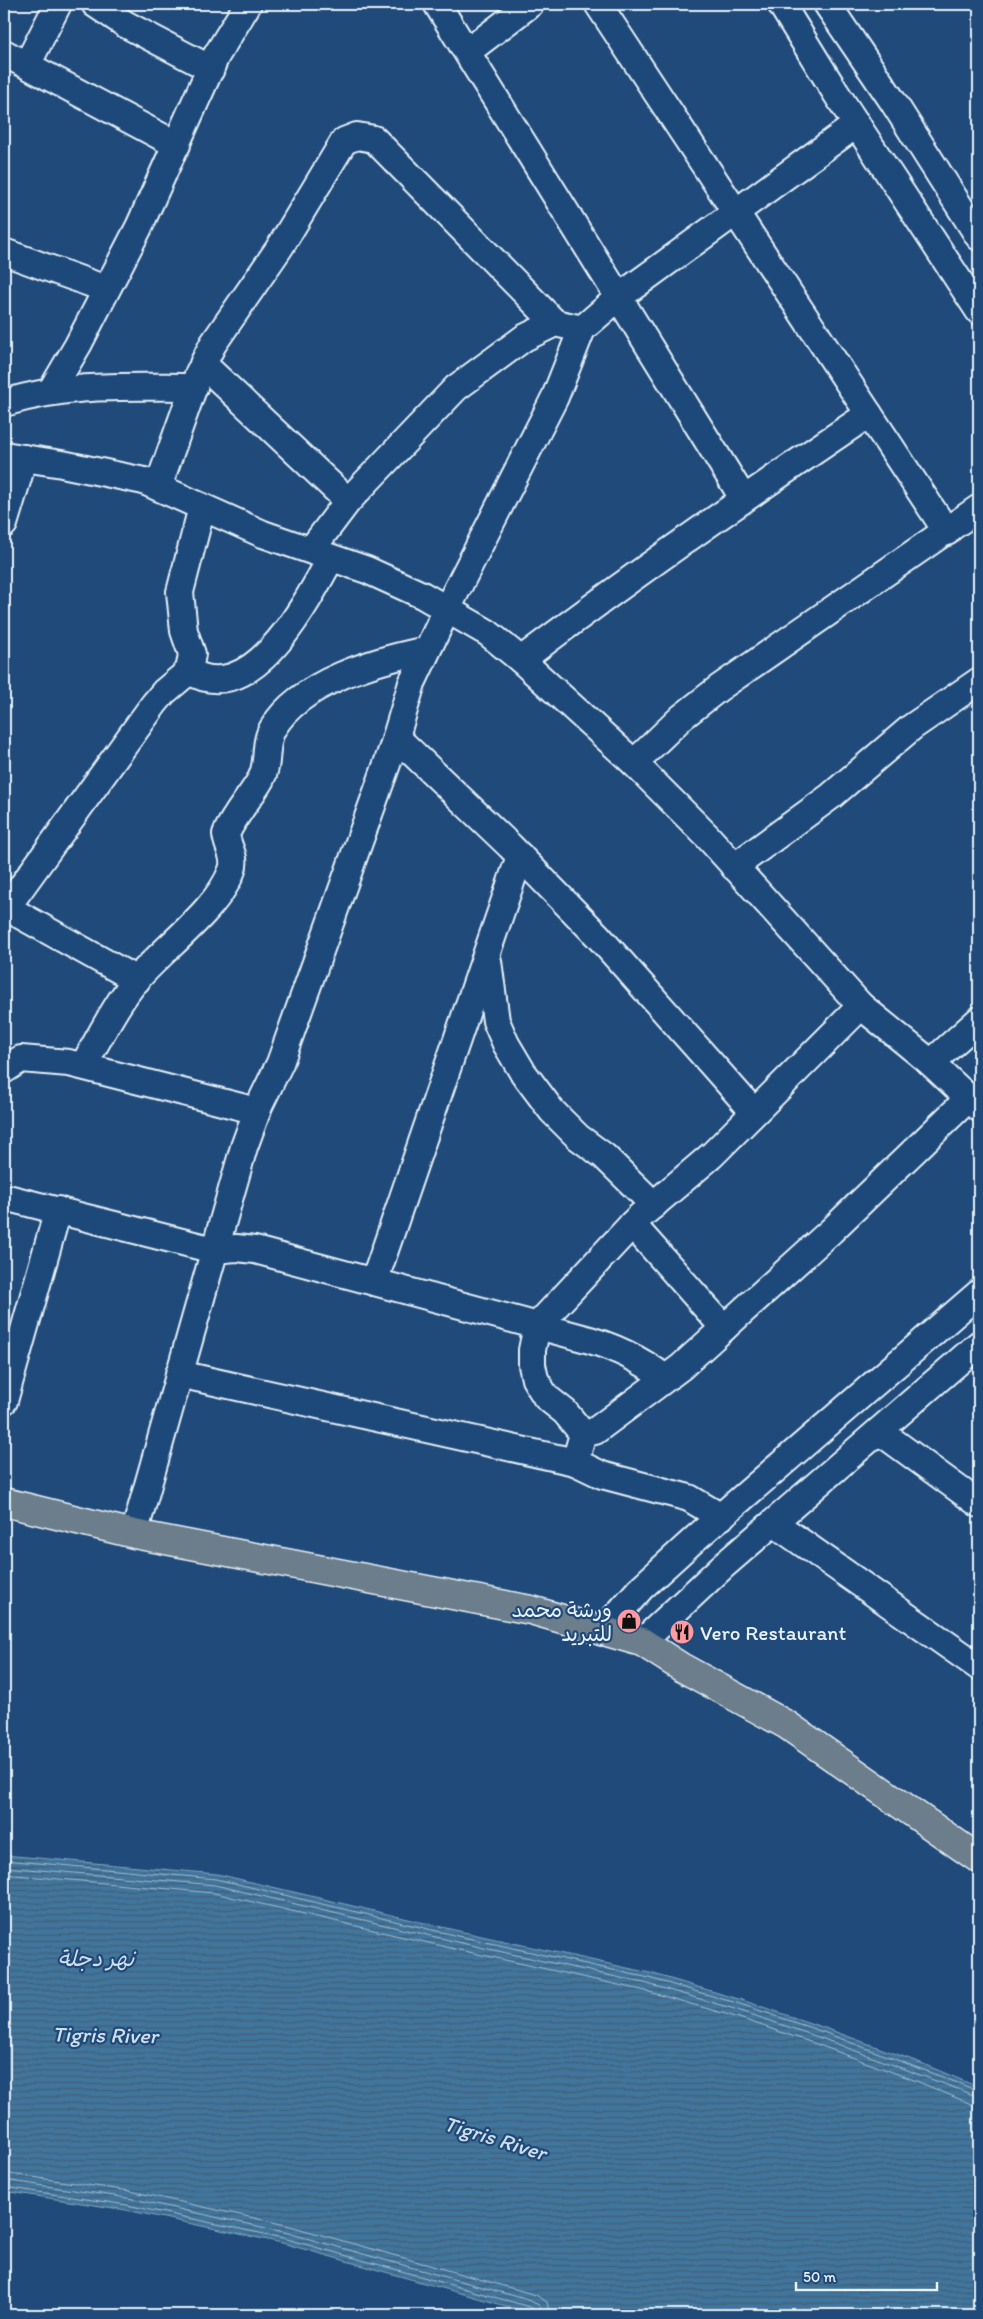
<svg xmlns="http://www.w3.org/2000/svg" width="983" height="2319" font-family="Itim,'Playpen Sans Arabic',sans-serif">
<style>
.water{fill:url(#water-rules);stroke:#83a7c1}
.lines{fill:none;stroke-linecap:round;stroke-linejoin:round}
.shore{stroke:#a5bfd4;stroke-width:1}
.minor-casing{stroke:#e8f1f8;stroke-width:30}
.major-casing{stroke:#e8f1f8;stroke-width:31}
.minor{stroke:#1f4a7a;stroke-width:26}
.major{stroke:#6c7d8b;stroke-width:28}
.labels{text-anchor:middle;dominant-baseline:central;stroke-width:4.5;stroke-linejoin:round;paint-order:stroke}
.poi-label{font-size:21px;fill:#e8f1f8;stroke:#1f4a7a;text-anchor:end}
.water-label{font-size:22px;font-style:italic;fill:#cfdeea;stroke:#1f4a7a}
</style>
<defs>
<pattern id="water-rules" width="6" height="5" patternUnits="userSpaceOnUse" patternTransform="scale(1.25)"><rect width="6" height="5" fill="#40759d"/><path d="M0 2.5h6" fill="none" stroke="#435e74"/></pattern>
</defs>
<rect width="100%" height="100%" fill="#1f4a7a"/>
<filter id="ink" filterUnits="userSpaceOnUse"><feTurbulence type="fractalNoise" baseFrequency=".02" numOctaves="2"/><feDisplacementMap in="SourceGraphic" scale="10" xChannelSelector="R" yChannelSelector="G"/><feConvolveMatrix kernelMatrix="1 2 1 2 8 2 1 2 1" color-interpolation-filters="sRGB"/></filter>
<g filter="url(#ink)">
<!-- water -->
<polygon class="water" points="4,1855 217,1874 459,1931 650,1973 742,2000 825,2028 921,2063 978,2087 979,2315 538,2315 282,2243 126,2210 4,2191"/>
<g class="lines">
<!-- shore -->
<g class="shore">
<polyline points="4,1860 216,1879 458,1936 649,1978 740,2004 823,2032 979,2091"/>
<polyline points="4,1867 215,1885 457,1942 648,1984 738,2010 821,2038 979,2097"/>
<polyline points="4,1874 214,1893 455,1949 646,1991 736,2017 819,2045 914,2080 971,2104 979,2105"/>
<polyline points="4,2173 130,2191 286,2225 536,2295 547,2302 550,2315"/>
<polyline points="4,2180 128,2198 284,2232 525,2299 539,2305 543,2315"/>
<polyline points="4,2187 127,2205 283,2238 523,2305 534,2309 536,2315"/>
</g>
<defs>
<g id="minor">
<polyline points="95,4 125,24 211,69"/>
<polyline points="437,4 743,498"/>
<polyline points="598,4 947,532"/>
<polyline points="781,4 836,93 979,311"/>
<polyline points="827,4 892,100 979,237"/>
<polyline points="467,52 530,4"/>
<polyline points="4,53 177,145"/>
<polyline points="27,65 58,4"/>
<polyline points="4,252 106,289"/>
<polyline points="51,391 78,345 139,227 216,56 248,4"/>
<path d="M 4,403 C 70,383 127,387 194,387"/>
<polyline points="4,455 62,464 144,481 263,534 367,570 422,595 488,633 521,660 634,763 707,836 861,1006 931,1063 979,1108"/>
<polyline points="158,487 199,372"/>
<polyline points="348,501 203,364 213,344 280,247 344,141 357,136 374,139 555,323"/>
<polyline points="4,524 24,458"/>
<polyline points="311,550 348,501 456,388 524,338 555,323 582,329 619,297 857,124"/>
<path d="M 521,660 C 635,574 751,493 869,414"/>
<path d="M 189,671 C 253,710 307,601 331,558"/>
<polyline points="396,737 510,846 598,936 754,1112"/>
<polyline points="634,763 682,717 719,688 979,508"/>
<polyline points="734,867 831,796 912,727 979,681"/>
<polyline points="7,908 137,980"/>
<polyline points="4,911 154,704 164,692 189,671 192,654 184,631 180,592 202,507"/>
<polyline points="488,961 496,1021 506,1044 522,1071 552,1111 578,1137 604,1156 654,1205"/>
<polyline points="931,1063 979,1020"/>
<path d="M 83,1066 C 100,1037 115,1005 137,979 C 164,948 219,908 232,870 C 237,857 227,847 226,834 C 235,814 250,798 261,779 C 270,762 263,744 273,728 C 300,682 377,660 427,650"/>
<polyline points="4,1070 21,1059 69,1063 257,1111"/>
<path d="M 4,1197 L 214,1250 L 236,1248 L 255,1250 L 579,1337 C 611,1345 639,1358 665,1378"/>
<polyline points="632,1224 724,1328"/>
<polyline points="374,1282 520,856"/>
<polyline points="179,1374 575,1462 602,1475 689,1498 721,1517"/>
<polyline points="4,1401 58,1210"/>
<polyline points="879,1431 979,1504"/>
<polyline points="583,1434 595,1431 681,1367 831,1231 970,1097"/>
<polyline points="575,1462 583,1434 565,1412 546,1397 535,1379 532,1365 532,1350 537,1326 638,1218 712,1155 861,1006"/>
<polyline points="774,1523 979,1667"/>
<polyline points="134,1534 244,1147 259,1106 280,1063 392,750 412,683 447,609 555,397 582,329"/>
<polyline points="602,1632 641,1588 697,1537 979,1293"/>
<polyline points="642,1642 722,1567 979,1344"/>
</g>
<polyline id="major" points="4,1502 134,1534 531,1610 642,1642 681,1667 787,1725 979,1859"/>
</defs>
<!-- minor casing -->
<use href="#minor" class="minor-casing"/>
<!-- major casing -->
<use href="#major" class="major-casing"/>
<!-- minor -->
<use href="#minor" class="minor"/>
<!-- major -->
<use href="#major" class="major"/>
</g>
</g>
<!-- icons -->
<defs>
<symbol id="shop-disc" viewBox="-11 -11 22 22"><circle r="9.5" fill="#ff9aa2" stroke="#1f4a7a"/><path d="M-5-2.5h2.3a2.7 3.5 0 0 1 5.4 0H5L5.5 6h-11ZM-1.5-2.5h3a1.5 2.3 0 0 0-3 0Z" fill="#111"/></symbol>
<symbol id="restaurant-disc" viewBox="-11 -11 22 22"><circle r="9.5" fill="#ff9aa2" stroke="#1f4a7a"/><path d="M-5-6h1v4h1v-4h1v4h1v-4h1v5L-1.5 .5V6h-2V.5L-5-1ZM5-6V6H3V1.5H1.5Q1.5-4 5-6Z" fill="#111"/></symbol>
</defs>
<g fill-rule="evenodd">
<use href="#shop-disc" x="615" y="1607" width="28" height="28"/>
<use href="#restaurant-disc" x="668" y="1618" width="28" height="28"/>
</g>
<g class="labels">
<!-- poi labels -->
<g class="poi-label">
<text x="612" y="1609">ورشة محمد<tspan x="612" dy="24">للتبريد</tspan></text>
<text x="700" y="1632" text-anchor="start">Vero Restaurant</text>
</g>
<!-- water labels -->
<g class="water-label">
<text x="96" y="1958">نهر دجلة</text>
<text transform="translate(105 2035) rotate(1)">Tigris River</text>
<text transform="translate(495 2138) rotate(17)">Tigris River</text>
</g>
</g>
<!-- margin -->
<rect width="983" height="2319" fill="none" stroke="#1f4a7a" stroke-width="20"/>
<rect x="10" y="10" width="963" height="2299" fill="none" stroke="#e8f1f8" stroke-width="2" filter="url(#ink)"/>
<!-- scale -->
<path d="M796 2282v8h141v-8" fill="none" stroke="#e8f1f8" stroke-width="2.5"/>
<text x="803" y="2282" font-size="15" fill="#e8f1f8" stroke="#1f4a7a" stroke-width="4" paint-order="stroke">50 m</text>
</svg>
